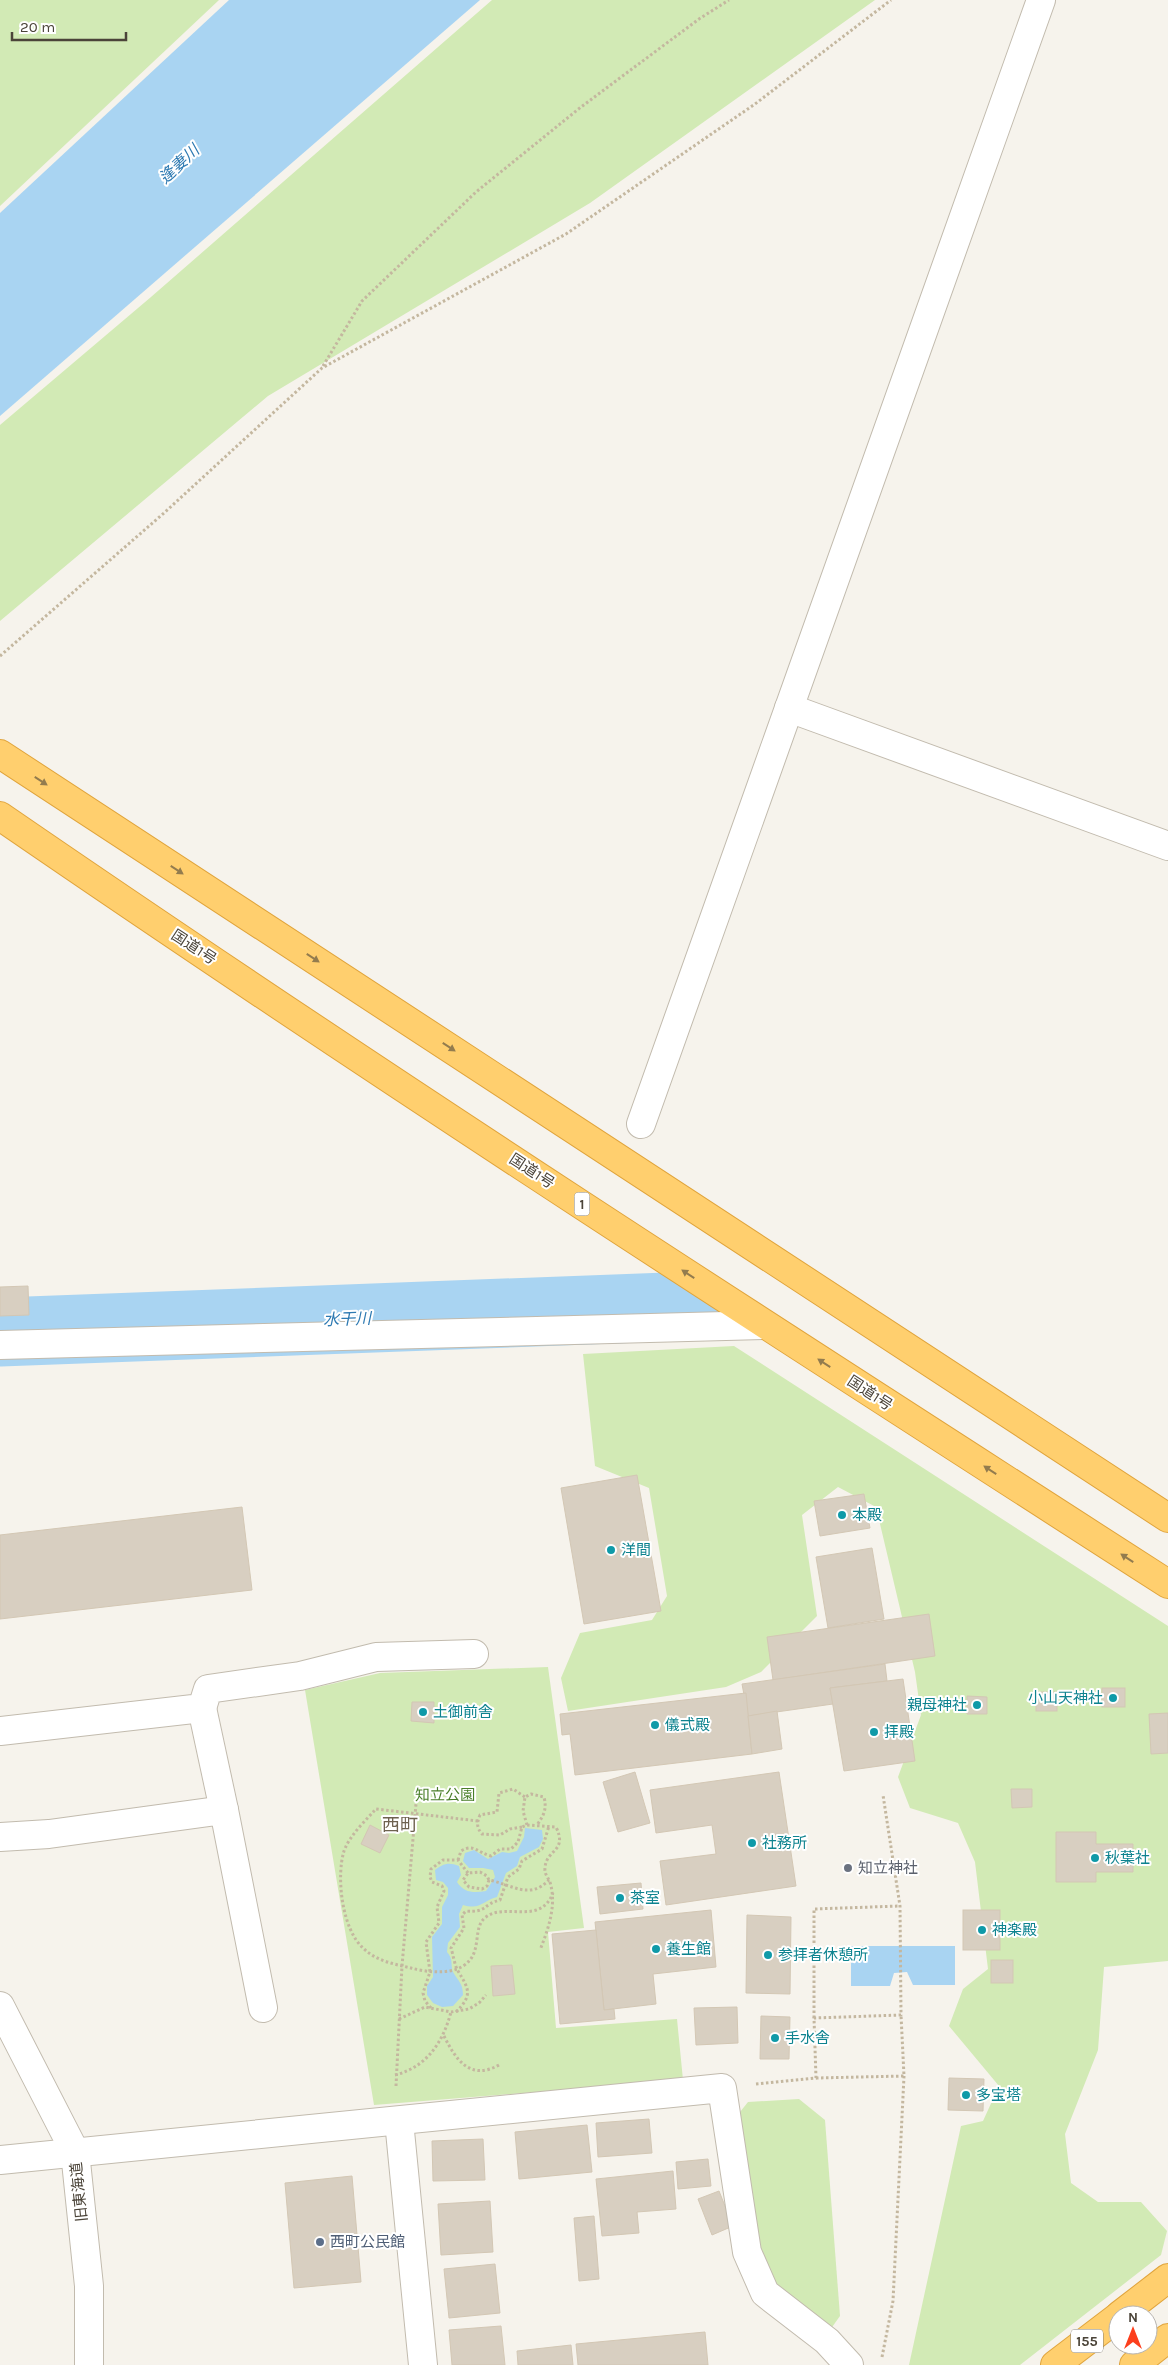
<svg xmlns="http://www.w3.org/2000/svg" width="1168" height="2365" font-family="Karla,'Noto Sans JP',sans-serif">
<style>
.green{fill:#d2eab5}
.water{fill:#a9d4f2}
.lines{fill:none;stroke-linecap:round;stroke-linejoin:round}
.river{stroke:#a9d4f2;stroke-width:69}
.building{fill:#d8cfc1;stroke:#d3c7b4}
.minor-casing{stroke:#c2bbae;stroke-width:30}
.highway-casing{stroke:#e0a43c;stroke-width:30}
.path{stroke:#c4b79f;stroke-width:3;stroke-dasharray:2.5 2.5;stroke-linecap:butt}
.minor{stroke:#fff;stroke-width:28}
.highway{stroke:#ffcf6e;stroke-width:28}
.oneway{fill:#937c4e}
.culture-dot{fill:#0f9aa8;stroke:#fff;stroke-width:2}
.worship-dot{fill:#6b7280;stroke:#fff;stroke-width:2}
.service-dot{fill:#5c6f8a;stroke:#fff;stroke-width:2}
.labels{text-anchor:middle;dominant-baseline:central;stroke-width:4;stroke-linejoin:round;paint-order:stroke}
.shield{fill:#fff;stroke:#817c74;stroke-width:1}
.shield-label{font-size:14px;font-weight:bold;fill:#4b4439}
.street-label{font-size:15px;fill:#4b4439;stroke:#fff}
.culture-label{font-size:15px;fill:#0d838f;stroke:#fff;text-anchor:start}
.park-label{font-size:15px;fill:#4a7f2a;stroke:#fff}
.worship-label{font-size:15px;fill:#5b616d;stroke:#fff;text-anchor:start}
.service-label{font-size:15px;fill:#4e5e75;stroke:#fff;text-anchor:start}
.water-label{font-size:16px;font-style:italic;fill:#2e7ab2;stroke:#fff}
.quarter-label{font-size:18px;fill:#6e6250;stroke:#fff}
</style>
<rect width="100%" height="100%" fill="#f6f3ec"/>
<!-- green -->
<g class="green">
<polygon points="0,0 219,0 0,206"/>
<polygon points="492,0 875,0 590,203 268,396 0,621 0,425 151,297"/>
<polygon points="734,1346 1168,1626 1168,1961 1104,1967 1098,2050 1065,2134 1071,2183 1098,2202 1141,2202 1167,2231 1161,2255 1020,2365 909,2365 961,2126 983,2121 999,2086 949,2026 963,1989 988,1969 975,1862 958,1823 910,1808 898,1777 921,1715 915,1672 876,1507 838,1487 802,1515 817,1616 761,1672 726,1687 568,1711 561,1678 580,1633 652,1620 667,1596 649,1488 595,1466 583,1354"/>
<polygon points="548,1667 584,1928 548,1932 556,2028 677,2019 683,2080 374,2105 305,1690 380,1673"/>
<polygon points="799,2099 825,2120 840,2316 830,2330 775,2285 757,2250 736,2117 748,2102"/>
</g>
<!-- water -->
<g class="water">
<polygon points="229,0 480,0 0,416 0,213"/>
<path d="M 525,1828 L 542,1830 L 543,1839 L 539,1847 L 520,1857 L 517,1866 L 506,1873 L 497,1897 C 482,1901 481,1910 463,1905 L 459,1914 L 460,1927 L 448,1943 L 447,1952 C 454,1960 450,1964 453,1972 C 458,1981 463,1983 463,1995 L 453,2006 L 442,2007 L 433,2003 L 427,1995 L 427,1986 L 433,1977 L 432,1937 L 442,1924 L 442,1907 L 448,1895 L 448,1888 L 443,1882 L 436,1880 L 435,1870 C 444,1863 449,1862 459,1866 L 461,1875 L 457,1882 C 464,1893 474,1893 486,1891 L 495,1877 L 493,1870 L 483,1868 L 469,1868 L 463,1861 L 465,1853 L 474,1850 L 488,1859 L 502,1852 L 509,1853 L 517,1851 L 524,1837 Z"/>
<polygon points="851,1946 955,1946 955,1985 913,1985 907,1972 894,1973 890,1986 851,1986"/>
</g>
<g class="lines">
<!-- river -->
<polyline class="river" points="0,1332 694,1306"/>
</g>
<!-- building -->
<g class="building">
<polygon points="28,1286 29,1315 0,1316 0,1287"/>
<polygon points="637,1475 661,1611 584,1624 561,1488"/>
<polygon points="864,1494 870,1528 820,1536 814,1501"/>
<polygon points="242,1507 252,1590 0,1619 0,1535"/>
<polygon points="872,1548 884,1619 828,1628 816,1557"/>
<polygon points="929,1614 935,1656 773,1680 767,1637"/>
<polygon points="885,1664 887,1681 830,1688 833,1704 748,1716 742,1684"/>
<polygon points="903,1679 915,1761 844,1771 830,1688"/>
<rect x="1102" y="1688" width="23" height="19"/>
<rect x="1036" y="1692" width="21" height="19"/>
<polygon points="746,1693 752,1754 575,1775 570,1734 562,1735 560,1714"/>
<polygon points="967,1696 987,1697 987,1714 967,1714"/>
<polygon points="412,1702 434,1702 434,1723 411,1721"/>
<polygon points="777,1711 782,1749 752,1754 748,1716"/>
<polygon points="1168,1713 1168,1753 1151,1754 1149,1714"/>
<polygon points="635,1772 650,1823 618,1832 603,1782"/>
<polygon points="779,1772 796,1886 666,1905 660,1861 716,1854 712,1825 656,1833 650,1790"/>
<polygon points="1011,1789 1032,1789 1032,1807 1012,1808"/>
<polygon points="370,1825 389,1835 380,1853 361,1844"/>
<polygon points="1056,1832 1096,1832 1096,1844 1133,1844 1133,1872 1096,1872 1096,1882 1056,1882"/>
<polygon points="641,1883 643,1909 600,1914 597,1887"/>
<polygon points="711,1910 716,1967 653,1974 656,2004 604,2010 595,1922"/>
<rect x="963" y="1910" width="37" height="40"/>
<polygon points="747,1915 791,1917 790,1994 746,1993"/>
<polygon points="596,1930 604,2010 614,2009 615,2019 560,2024 552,1934"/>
<rect x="991" y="1960" width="22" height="23"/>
<polygon points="512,1965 515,1994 493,1996 491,1966"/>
<polygon points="737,2007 738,2043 696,2045 694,2008"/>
<polygon points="761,2016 790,2017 789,2059 760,2059"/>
<polygon points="949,2078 984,2079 983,2111 948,2110"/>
<polygon points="649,2119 652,2153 598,2157 596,2123"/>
<polygon points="587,2125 592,2172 519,2179 515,2132"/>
<polygon points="483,2139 485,2180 433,2181 432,2141"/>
<polygon points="708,2159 711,2186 678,2189 676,2162"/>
<polygon points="673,2171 676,2209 637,2212 639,2233 602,2236 596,2179"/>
<polygon points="352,2176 361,2282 294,2288 285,2183"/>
<polygon points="719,2191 733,2226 712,2235 698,2199"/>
<polygon points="490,2201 493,2252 441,2255 438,2204"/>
<polygon points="594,2216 599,2279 579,2281 574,2218"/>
<polygon points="495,2264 500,2313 449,2318 444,2269"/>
<polygon points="501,2326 505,2365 452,2365 449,2330"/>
<polygon points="705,2332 708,2365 578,2365 576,2344"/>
<polygon points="571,2345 573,2365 518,2365 517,2351"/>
</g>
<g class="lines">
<defs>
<g id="minor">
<polyline points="789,708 1168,846"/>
<polyline points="641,1124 1041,0"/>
<polyline points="0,1345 764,1325"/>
<polyline points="202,1708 224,1810"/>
<polyline points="0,1731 202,1708 208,1689 300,1676 376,1657 474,1654"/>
<polyline points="0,1837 49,1834 224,1810 263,2008"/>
<polyline points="0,2006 75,2152 89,2286 89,2365"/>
<polyline points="399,2121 423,2365"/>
<polyline points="0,2160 722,2088 747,2252 765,2293 827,2341 849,2365"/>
</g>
<g id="highway">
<polyline points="0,754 1168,1518"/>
<path d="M 0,816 C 384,1080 776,1332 1168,1584"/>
<polyline points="1120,2315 1168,2278"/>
<polyline points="1055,2365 1118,2317"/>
<polyline points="1134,2365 1168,2338"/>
</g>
</defs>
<!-- minor casing -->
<use href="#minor" class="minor-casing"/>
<!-- highway casing -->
<use href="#highway" class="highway-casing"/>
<!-- path -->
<g class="path">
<polyline points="323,366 362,301 476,192 581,107 699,19 729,0"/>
<polyline points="0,656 164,513 322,368 566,234 755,104 891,0"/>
<path d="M 478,1821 L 376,1809 C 365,1821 350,1835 344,1851 C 336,1877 342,1929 363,1948 C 376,1961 394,1964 411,1968 C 426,1972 449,1975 463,1966 C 484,1953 471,1928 486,1917 C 506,1902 540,1926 553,1893"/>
<path d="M 527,1825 L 523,1811 L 525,1797 L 531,1794 L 544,1797 C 547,1809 544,1815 537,1825"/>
<path d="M 522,1827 L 510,1829 L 500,1835 L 482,1834 C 476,1827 477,1822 480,1815 L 497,1812 L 499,1793 L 513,1789 L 525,1797"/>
<path d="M 458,1860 L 461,1851 C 474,1843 478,1853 491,1856 L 500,1849 L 511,1849 L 518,1842 L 522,1827 L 527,1825 L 556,1827 C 568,1852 546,1849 545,1868 C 544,1875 550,1879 551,1886 C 556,1907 548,1930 540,1950"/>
<path d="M 489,1880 L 487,1886 L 482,1889 L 469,1887 L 463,1880 L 468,1873 L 480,1872 L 487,1876 L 489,1880 C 513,1885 529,1900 549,1880"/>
<polyline points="431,2008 425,2001 423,1993 430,1972 426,1942 439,1923 437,1907 444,1891 442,1886 432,1882 430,1877 431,1869 443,1860 458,1860 468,1873"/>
<path d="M 456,2012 C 473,1995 469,1989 458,1971 C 455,1967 453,1954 451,1948 L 464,1928 L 462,1915 L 466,1911 C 487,1913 483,1904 500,1900 L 508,1877 L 519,1869 L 522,1861 L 542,1849 L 549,1826"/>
<polyline points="814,2018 814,1909 900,1906"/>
<polyline points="399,2019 425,2007 451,2012 469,2009 479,2003 486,1995"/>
<path d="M 444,2036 C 456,2060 470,2081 499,2065"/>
<path d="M 395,2075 C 427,2067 443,2042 451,2012"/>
<polyline points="816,2078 904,2076 901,2015"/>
<polyline points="756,2084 816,2078 814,2018 901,2015 900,1906 883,1795"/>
<polyline points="396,2086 402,1966 416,1804"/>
<polyline points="882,2357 893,2301 904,2076"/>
</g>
<!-- minor -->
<use href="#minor" class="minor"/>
<!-- highway -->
<use href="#highway" class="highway"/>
</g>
<!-- one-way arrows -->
<defs><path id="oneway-solid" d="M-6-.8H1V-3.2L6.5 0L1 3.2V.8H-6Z" transform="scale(1.25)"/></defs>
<g class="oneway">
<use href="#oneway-solid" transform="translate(41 781) rotate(33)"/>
<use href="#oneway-solid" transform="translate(177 870) rotate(33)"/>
<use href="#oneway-solid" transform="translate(313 958) rotate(33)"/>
<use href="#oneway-solid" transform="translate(449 1047) rotate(33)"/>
<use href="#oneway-solid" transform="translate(688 1274) rotate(-147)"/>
<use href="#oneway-solid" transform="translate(824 1363) rotate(-147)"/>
<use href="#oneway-solid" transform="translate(990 1470) rotate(-147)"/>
<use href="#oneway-solid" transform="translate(1127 1558) rotate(-147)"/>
</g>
<!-- markers -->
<g class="culture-dot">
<circle cx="842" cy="1515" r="5"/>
<circle cx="611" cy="1550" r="5"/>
<circle cx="1113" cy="1698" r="5"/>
<circle cx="977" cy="1705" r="5"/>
<circle cx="423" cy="1712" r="5"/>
<circle cx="655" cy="1725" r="5"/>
<circle cx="874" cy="1732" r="5"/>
<circle cx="752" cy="1843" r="5"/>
<circle cx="1095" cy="1858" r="5"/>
<circle cx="620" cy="1898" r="5"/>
<circle cx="982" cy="1930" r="5"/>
<circle cx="656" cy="1949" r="5"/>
<circle cx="768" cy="1955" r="5"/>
<circle cx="775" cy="2038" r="5"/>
<circle cx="966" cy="2095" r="5"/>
</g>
<circle class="worship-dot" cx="848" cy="1868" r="5"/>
<circle class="service-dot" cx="320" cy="2242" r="5"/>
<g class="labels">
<!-- shield labels -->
<g class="shield">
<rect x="574.5" y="1192.5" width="15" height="23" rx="4"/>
<rect x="1071" y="2329.5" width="32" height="23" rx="4"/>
</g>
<g class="shield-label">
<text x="582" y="1204">1</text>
<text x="1087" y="2341">155</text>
</g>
<!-- street labels -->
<g class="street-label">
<text transform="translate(194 947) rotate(33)">国道1号</text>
<text transform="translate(532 1171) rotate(33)">国道1号</text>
<text transform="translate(870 1393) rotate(33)">国道1号</text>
<text transform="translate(79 2192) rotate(-96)">旧東海道</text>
</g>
<!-- culture labels -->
<g class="culture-label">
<text x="852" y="1515">本殿</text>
<text x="621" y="1550">洋間</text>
<text x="1103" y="1698" text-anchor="end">小山天神社</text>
<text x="967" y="1705" text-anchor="end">親母神社</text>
<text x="433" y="1712">土御前舎</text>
<text x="665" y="1725">儀式殿</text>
<text x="884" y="1732">拝殿</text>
<text x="762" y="1843">社務所</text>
<text x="1105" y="1858">秋葉社</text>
<text x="630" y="1898">茶室</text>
<text x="992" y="1930">神楽殿</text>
<text x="666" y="1949">養生館</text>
<text x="778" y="1955">参拝者休憩所</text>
<text x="785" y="2038">手水舎</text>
<text x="976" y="2095">多宝塔</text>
</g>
<!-- park labels -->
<g class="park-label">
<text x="445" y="1795">知立公園</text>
</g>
<!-- worship labels -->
<g class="worship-label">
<text x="858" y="1868">知立神社</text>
</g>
<!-- service labels -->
<g class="service-label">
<text x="330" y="2242">西町公民館</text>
</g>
<!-- water labels -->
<g class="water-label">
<text transform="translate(179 164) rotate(-43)">逢妻川</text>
<text transform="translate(347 1319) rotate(-2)">水干川</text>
</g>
<!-- quarter labels -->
<g class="quarter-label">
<text x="400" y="1825">西町</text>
</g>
</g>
<!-- north arrow -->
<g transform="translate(1133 2330)"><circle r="24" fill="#ffffff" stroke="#b7b4b0"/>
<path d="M0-4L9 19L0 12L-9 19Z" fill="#fc3f1d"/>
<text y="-8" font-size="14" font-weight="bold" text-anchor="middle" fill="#4b4439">N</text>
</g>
<!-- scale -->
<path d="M12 32v8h114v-8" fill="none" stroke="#4b4439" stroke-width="2.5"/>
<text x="20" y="32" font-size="15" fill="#4b4439" stroke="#ffffff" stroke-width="4" paint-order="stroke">20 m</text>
</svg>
